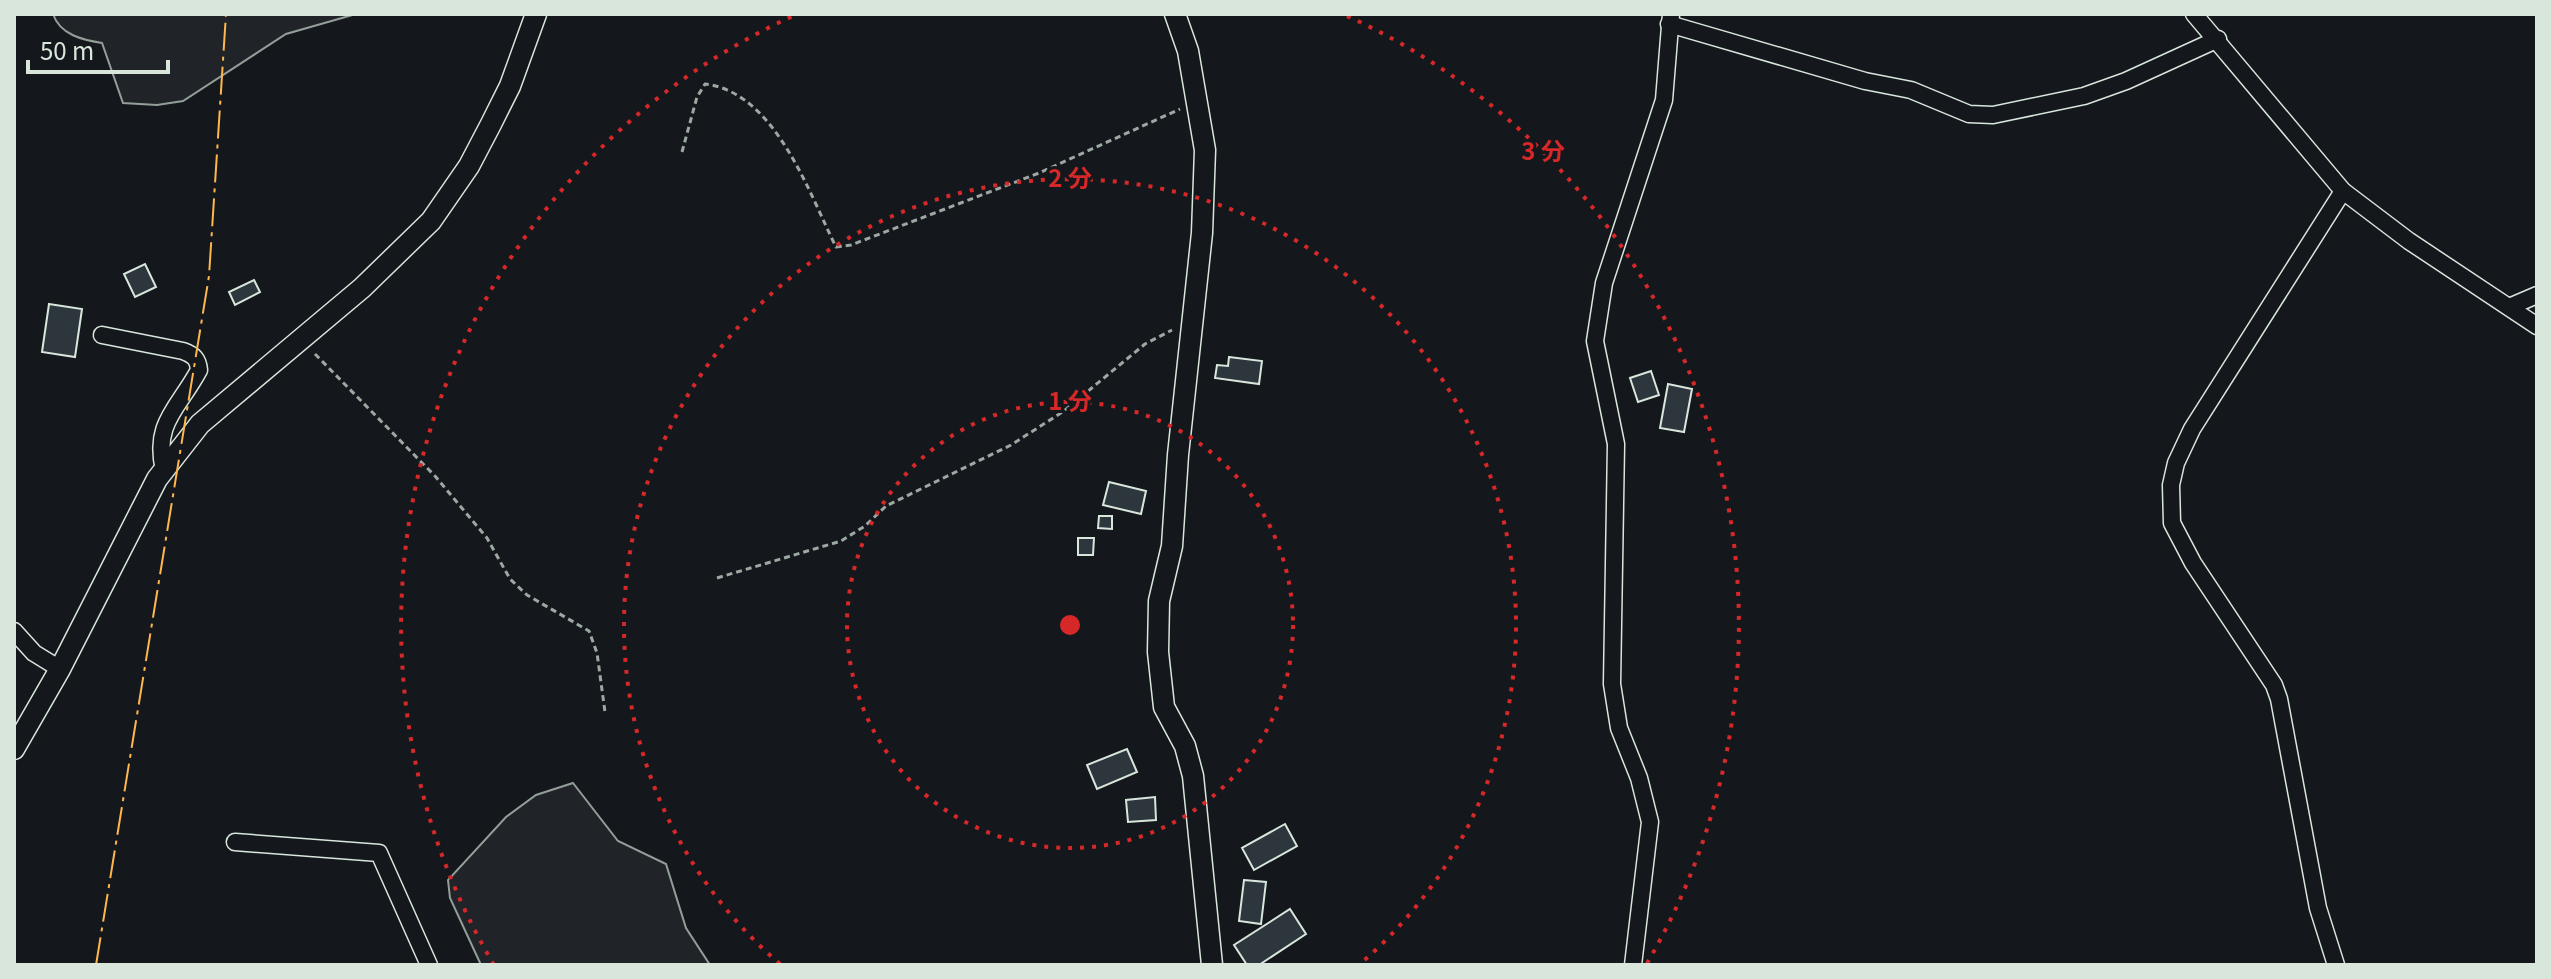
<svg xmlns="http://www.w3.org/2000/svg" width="2551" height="979" font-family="Georgia,'Noto Sans JP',serif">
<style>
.green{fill:#202428;stroke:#939e99;stroke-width:2}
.building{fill:#2c363c;stroke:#d8e6dc;stroke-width:2}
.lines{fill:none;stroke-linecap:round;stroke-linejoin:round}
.minor-casing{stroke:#d8e6dc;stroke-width:19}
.tertiary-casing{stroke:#d8e6dc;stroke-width:23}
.path{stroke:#9da8a2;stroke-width:3;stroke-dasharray:6 4;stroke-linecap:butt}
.minor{stroke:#14181c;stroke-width:16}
.tertiary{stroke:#14181c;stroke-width:20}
.power{stroke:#ffb74d;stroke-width:2;stroke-dasharray:28 6 4 6;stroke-linecap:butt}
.ring{fill:none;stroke:#d62828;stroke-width:4;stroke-dasharray:4 8}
.centre{fill:#d62828;stroke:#14181c;stroke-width:4}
.ring-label{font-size:24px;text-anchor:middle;font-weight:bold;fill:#d62828;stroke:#14181c;stroke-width:6;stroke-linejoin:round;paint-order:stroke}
</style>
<rect width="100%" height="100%" fill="#14181c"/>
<!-- green -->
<g class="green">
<path d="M 53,14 L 356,14 L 286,34 L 183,101 L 157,105 L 123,103 L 102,43 C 83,40 60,35 53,14 Z"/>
<polygon points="573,783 618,841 666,864 686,928 710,965 481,965 450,898 448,880 506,817 536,795"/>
</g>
<!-- building -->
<g class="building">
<polygon points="145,264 156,287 135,297 124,274"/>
<polygon points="254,280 260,292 235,305 229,292"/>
<polygon points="49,304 82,309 75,357 42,352"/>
<polygon points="1229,357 1262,361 1259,384 1215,378 1217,365 1228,366"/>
<polygon points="1651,371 1659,395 1638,402 1630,378"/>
<polygon points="1668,384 1692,389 1684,432 1660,428"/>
<polygon points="1109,482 1146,491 1141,514 1103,505"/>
<polygon points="1099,516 1112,516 1112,529 1098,528"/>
<polygon points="1078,538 1094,538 1093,555 1078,555"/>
<polygon points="1127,749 1137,772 1097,789 1087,765"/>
<polygon points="1155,797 1156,820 1128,822 1126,800"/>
<polygon points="1285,824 1297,846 1254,870 1242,848"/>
<polygon points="1244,880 1266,882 1261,924 1239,921"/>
<polygon points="1290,909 1306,934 1259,965 1247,965 1234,945"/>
</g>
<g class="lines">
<defs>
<g id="minor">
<polyline points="2194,14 2343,191 2409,241 2537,326"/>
<polyline points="1669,24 1865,81 1911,90 1969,114 1993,115 2084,96 2126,81 2218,39"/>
<polyline points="2509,307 2537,295"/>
<path d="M 102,335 L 183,351 C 194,355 198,359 199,370 C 178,409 153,423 164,470"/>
<polyline points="14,631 34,653 60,669"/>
<polyline points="235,842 379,853 429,965"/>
<polyline points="1633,965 1650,822 1639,778 1619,728 1612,684 1616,444 1595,341 1604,283 1664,100 1671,14"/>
<polyline points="2336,965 2318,908 2279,699 2274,685 2193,563 2172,523 2171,485 2176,463 2192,429 2343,191"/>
</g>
<g id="tertiary">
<polyline points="1175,14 1188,51 1205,150 1202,233 1178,455 1172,546 1159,601 1158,652 1164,707 1185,746 1193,776 1212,965"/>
<polyline points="14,749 60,669 157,479 200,424 362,288 431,221 469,166 491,124 510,86 536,14"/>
</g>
</defs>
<!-- minor casing -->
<use href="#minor" class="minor-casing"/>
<!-- tertiary casing -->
<use href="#tertiary" class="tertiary-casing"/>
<!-- path -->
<g class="path">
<path d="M 682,152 L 697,97 L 705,84 C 775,92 809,193 836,247 L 851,245 L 1039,173 L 1180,109"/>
<polyline points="315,354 435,476 487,538 510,579 527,595 589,631 597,653 605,712"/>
<polyline points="717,578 841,541 865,526 886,506 1011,445 1064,411 1145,344 1172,330"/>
</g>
<!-- minor -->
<use href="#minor" class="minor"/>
<!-- tertiary -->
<use href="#tertiary" class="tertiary"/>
<!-- power -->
<polyline class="power" points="96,965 209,276 226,14"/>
</g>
<!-- distance rings -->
<g class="ring">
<circle cx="1070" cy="625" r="223"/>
<path d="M780 964A446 446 0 1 1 1360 964"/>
<path d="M494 965A669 669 0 0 1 793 16M1347 16A669 669 0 0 1 1646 965"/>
</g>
<circle cx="1070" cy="625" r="12" class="centre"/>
<g class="ring-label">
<text x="1543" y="160">3 分</text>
<text x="1070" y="187">2 分</text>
<text x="1070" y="410">1 分</text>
</g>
<!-- border -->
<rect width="2551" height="979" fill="none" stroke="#d8e6dc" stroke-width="32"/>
<!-- scale -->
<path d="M28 60v12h140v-12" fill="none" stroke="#d8e6dc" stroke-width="4"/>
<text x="40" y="60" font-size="24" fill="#d8e6dc" stroke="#14181c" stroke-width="6" paint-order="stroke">50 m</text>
</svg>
